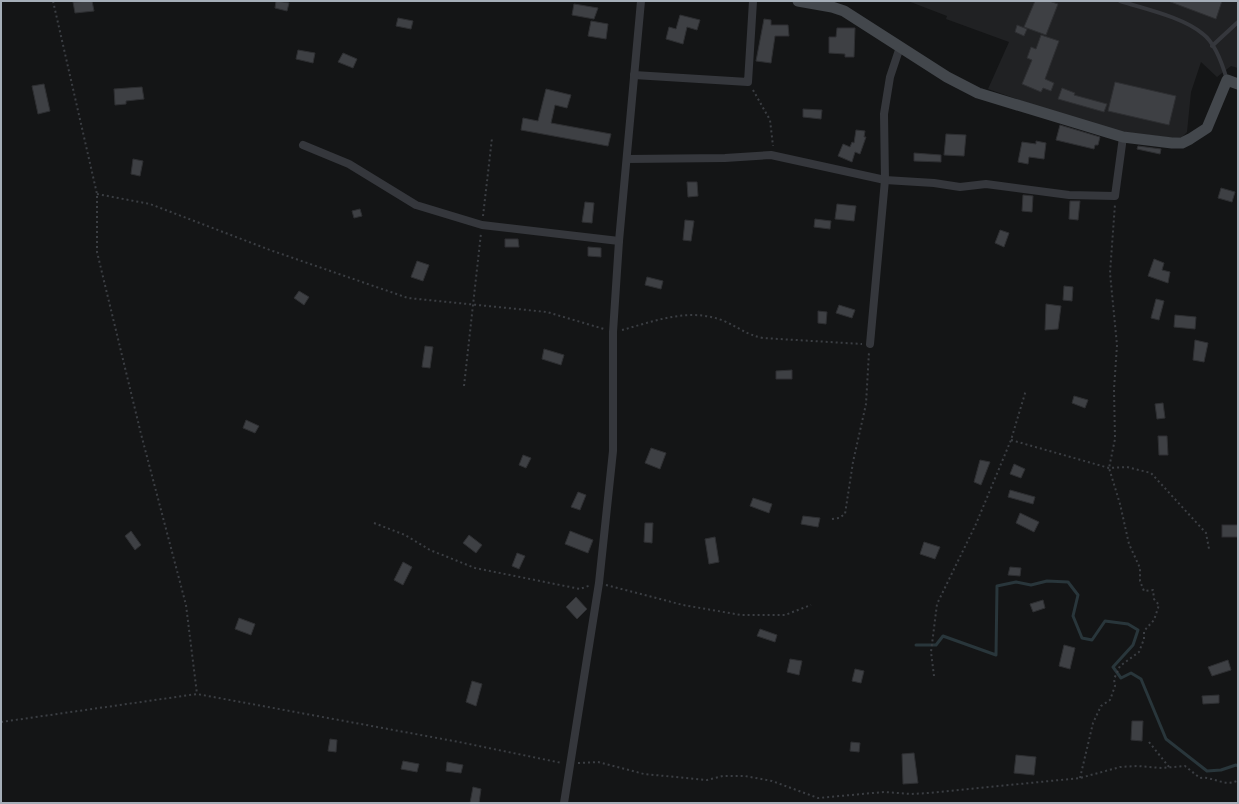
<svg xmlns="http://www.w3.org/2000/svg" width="1239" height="804" font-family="'Noto Sans',sans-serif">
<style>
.built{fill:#202123}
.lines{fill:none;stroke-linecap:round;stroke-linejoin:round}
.stream{stroke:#29363b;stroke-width:3}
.building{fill:#3e4044;stroke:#2e2f32}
.path{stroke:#3b3e43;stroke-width:2;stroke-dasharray:2 3;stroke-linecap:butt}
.lane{stroke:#35373c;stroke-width:4}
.street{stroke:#35373c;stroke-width:8}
.secondary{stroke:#43474c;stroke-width:11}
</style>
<rect width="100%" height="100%" fill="#141516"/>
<!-- built -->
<polygon class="built" points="908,1 1238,1 1238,68 1231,66 1217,77 1201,62 1191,92 1187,132 1182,137 1174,138 1123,132 1062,115 988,89 1009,42 946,19 947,16"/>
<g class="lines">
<!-- stream -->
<polyline class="stream" points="916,645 936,645 943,636 996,655 997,586 1016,582 1031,585 1047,581 1068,582 1078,595 1073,616 1082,638 1092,640 1105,621 1128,624 1138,630 1133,645 1113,667 1121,678 1131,673 1141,679 1166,739 1207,771 1221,770 1236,765 1238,766"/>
</g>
<!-- building -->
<g class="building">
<polygon points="92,1 94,11 75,13 73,2"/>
<polygon points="276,1 289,3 287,11 275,8"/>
<polygon points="1035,1 1049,1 1058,4 1046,35 1024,27"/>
<polygon points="1168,1 1222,1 1216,19"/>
<polygon points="574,4 598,8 594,19 572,15"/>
<polygon points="680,15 700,20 697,30 687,27 683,44 666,39 669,27 676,29"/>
<polygon points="398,18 413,21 411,29 396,26"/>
<polygon points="764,19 771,20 771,25 788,25 789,36 775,36 771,63 756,61"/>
<polygon points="591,21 608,24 606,39 588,36"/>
<polygon points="1017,25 1027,29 1024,36 1015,32"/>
<polygon points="837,28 855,28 854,57 845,57 845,54 829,53 829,37 836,37"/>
<polygon points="1041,35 1059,41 1045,79 1054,83 1051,91 1043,88 1041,92 1022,84 1032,60 1027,58 1031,47 1036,49"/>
<polygon points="298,50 315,53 313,63 296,59"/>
<polygon points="343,53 357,59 353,68 338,62"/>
<polygon points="1115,82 1176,96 1169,125 1108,111"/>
<polygon points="44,84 50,111 38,114 32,86"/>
<polygon points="142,87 144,99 126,101 126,104 115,105 114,89"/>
<polygon points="1062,88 1075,93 1074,95 1107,104 1104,112 1058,99"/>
<polygon points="546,89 571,95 567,108 555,105 551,123 611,134 608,146 521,130 523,118 538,121"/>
<polygon points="803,109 822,110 821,119 803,117"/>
<polygon points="1060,125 1100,137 1098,145 1095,145 1094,149 1056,140"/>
<polygon points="856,130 865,131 864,137 866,137 860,154 855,152 852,162 838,156 843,144 850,147 852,142 854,143"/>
<polygon points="946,134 966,135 964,156 944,155"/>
<polygon points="1036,141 1046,143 1044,159 1029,157 1028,164 1018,162 1022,142 1036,144"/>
<polygon points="1138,146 1161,149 1160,154 1137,149"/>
<polygon points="914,153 941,155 941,162 914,161"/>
<polygon points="133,159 143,161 140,176 131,174"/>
<polygon points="687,182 697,182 698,196 688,197"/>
<polygon points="1221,188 1235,192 1232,202 1218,198"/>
<polygon points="1023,195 1033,196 1032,212 1022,211"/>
<polygon points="1070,201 1080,201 1078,220 1069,219"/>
<polygon points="585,202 594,203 592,223 582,222"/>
<polygon points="837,204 856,206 854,221 835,219"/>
<polygon points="360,209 362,216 354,218 352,211"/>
<polygon points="815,219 831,221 830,229 814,227"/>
<polygon points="685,220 694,221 691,241 683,240"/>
<polygon points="1000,230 1009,233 1004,247 995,243"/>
<polygon points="505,239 518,239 519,247 505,247"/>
<polygon points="588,247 601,248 601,257 588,256"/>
<polygon points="1154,259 1164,263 1162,270 1170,272 1168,283 1148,276"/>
<polygon points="417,261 429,265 423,281 411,277"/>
<polygon points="647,277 663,281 661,289 645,285"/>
<polygon points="1064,286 1073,287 1072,301 1063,300"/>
<polygon points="299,291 309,297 304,305 294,298"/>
<polygon points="1156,299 1164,301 1159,320 1151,318"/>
<polygon points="1046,304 1061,306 1058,329 1045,330"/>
<polygon points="839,305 855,310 852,318 836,313"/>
<polygon points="818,311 827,312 826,324 818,323"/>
<polygon points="1175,315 1196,317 1195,329 1174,327"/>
<polygon points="1195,340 1208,343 1204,362 1193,360"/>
<polygon points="425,346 433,347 430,368 422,367"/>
<polygon points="544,349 564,355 561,365 542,359"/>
<polygon points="792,370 792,379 776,379 776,371"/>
<polygon points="1074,396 1088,400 1085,408 1072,403"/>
<polygon points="1163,403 1165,418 1157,419 1155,404"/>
<polygon points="246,420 259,426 255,433 243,428"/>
<polygon points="1158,436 1167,436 1168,455 1159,455"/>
<polygon points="651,448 666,453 660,469 645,463"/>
<polygon points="523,455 531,458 526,468 519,465"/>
<polygon points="980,460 990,462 981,485 974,482"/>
<polygon points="1014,464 1025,469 1021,478 1010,474"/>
<polygon points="1010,490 1035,497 1033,504 1008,497"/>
<polygon points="578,492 586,495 580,510 571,507"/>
<polygon points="753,498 772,504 769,513 750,506"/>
<polygon points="1020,513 1039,522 1034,532 1016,523"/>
<polygon points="803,516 820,518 818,527 801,524"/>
<polygon points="645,523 653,523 652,543 644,542"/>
<rect x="1222" y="525" width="16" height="12"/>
<polygon points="131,531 141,545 135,550 125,536"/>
<polygon points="570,531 593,540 588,553 565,544"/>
<polygon points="469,535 482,545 476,553 463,543"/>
<polygon points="715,537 719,562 709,564 705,539"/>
<polygon points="924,542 940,547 935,559 920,554"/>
<polygon points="517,553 525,556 519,569 512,566"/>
<polygon points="403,562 412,567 403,585 394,580"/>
<polygon points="1010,567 1021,568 1020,576 1008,575"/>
<polygon points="576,597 587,609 577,619 566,607"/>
<polygon points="1043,600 1045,608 1033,612 1030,604"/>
<polygon points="239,618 255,624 251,635 235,629"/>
<polygon points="760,629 777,635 775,642 757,636"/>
<polygon points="1064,645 1075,648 1070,669 1059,666"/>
<polygon points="790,659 802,661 799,675 787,672"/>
<polygon points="1228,660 1231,670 1212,676 1208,667"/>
<polygon points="855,669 864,671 861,683 852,681"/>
<polygon points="472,681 482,684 476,706 466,702"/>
<polygon points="1219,695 1219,703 1203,704 1202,696"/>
<polygon points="1132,721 1143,721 1142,741 1131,740"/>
<polygon points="330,739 337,740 336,752 328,751"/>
<polygon points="851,742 860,743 859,752 850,751"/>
<polygon points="914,753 918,783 903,784 902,754"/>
<polygon points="1016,755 1036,757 1034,775 1014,773"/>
<polygon points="403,761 419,764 417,772 401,769"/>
<polygon points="447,762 463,765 461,773 446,771"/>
<polygon points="473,787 481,789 479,803 470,803"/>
</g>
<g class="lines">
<!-- path -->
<g class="path">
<polyline points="53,1 97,194 97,252 141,434 186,605 197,694"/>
<polyline points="753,90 770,120 773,146"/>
<polyline points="97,194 150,204 270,250 408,298 547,312 604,329"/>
<polyline points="483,216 492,138"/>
<path d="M 622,330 C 655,321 690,307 724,321 C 738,327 747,335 763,338 L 862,344"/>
<polyline points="464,386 481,233"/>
<polyline points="1011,440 1109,468 1127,467 1151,473 1206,533 1209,549"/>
<polyline points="832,519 839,518 845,514 853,462 866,404 869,352"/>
<polyline points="374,523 405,535 430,550 475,568 580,589 591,585"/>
<polyline points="606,585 683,605 741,615 785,615 811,605"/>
<polyline points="934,676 931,652 937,604 976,524 1011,440 1026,390"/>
<polyline points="1,722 197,694 459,742 562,763"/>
<polyline points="1149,742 1169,767"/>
<path d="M 578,763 L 598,762 L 644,774 L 707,780 L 723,776 L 745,776 L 772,781 L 818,798 L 884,792 L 911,794 L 929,793 L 1080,778 L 1120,767 L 1137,766 L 1162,768 L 1185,766 L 1200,778 C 1213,776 1226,788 1238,780"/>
<polyline points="1080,778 1093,723 1101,706 1110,700 1115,686 1114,679 1120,666 1139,652 1144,639 1144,631 1154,620 1159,605 1154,599 1153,590 1144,591 1140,581 1140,568 1129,544 1120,504 1109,468 1115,439 1114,389 1117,345 1110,273 1115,204"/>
</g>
<!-- lane -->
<g class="lane">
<path d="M 1120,1 C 1145,9 1183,17 1203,34 C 1215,43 1223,66 1227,80"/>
<polyline points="1212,46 1238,22"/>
</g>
<!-- street -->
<g class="street">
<polyline points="634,75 748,82 753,1"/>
<polyline points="303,145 349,164 416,205 482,225 619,241"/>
<polyline points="627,159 725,158 771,155 885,180 934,183 960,187 986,184 1069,195 1115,196 1123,137"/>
<polyline points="870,344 885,180 884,114 890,77 900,47"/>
<polyline points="564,803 599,583 613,451 613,332 619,241 641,1"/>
</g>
<!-- secondary -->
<polyline class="secondary" points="798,1 832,7 844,11 947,77 978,93 1123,137 1172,143 1182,143 1190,139 1207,128 1227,80 1238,84"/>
</g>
<!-- border -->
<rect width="1239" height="804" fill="none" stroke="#a5aeb8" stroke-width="4"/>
</svg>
